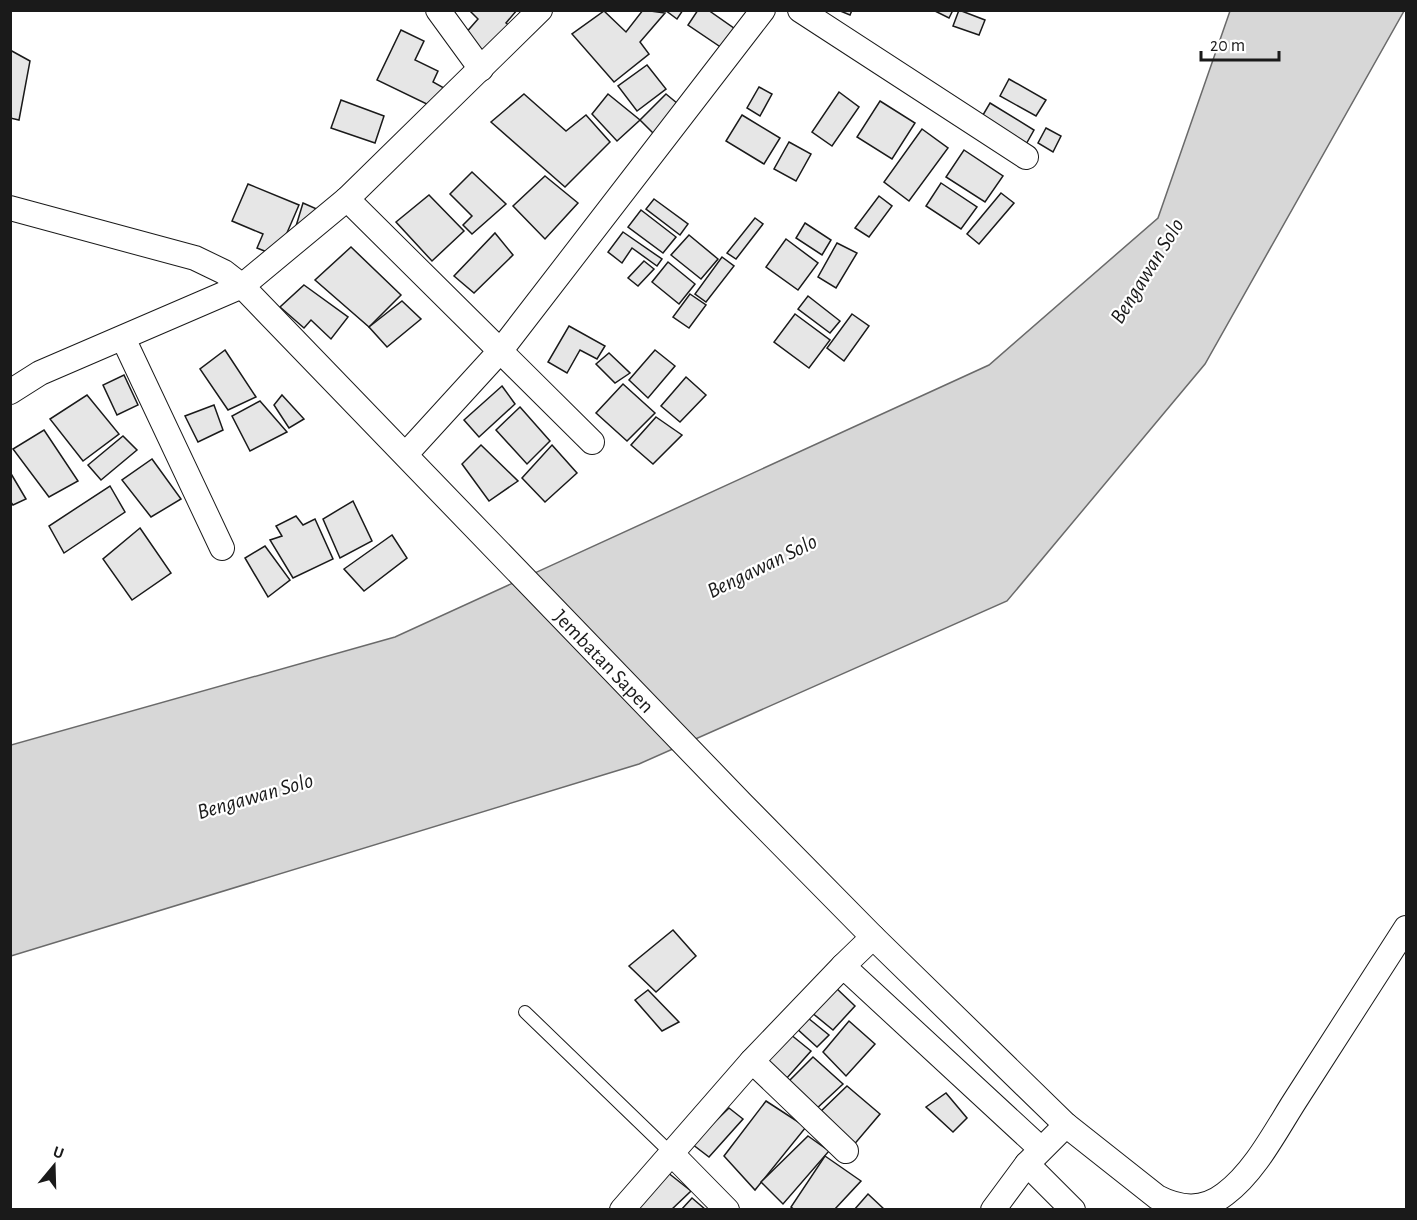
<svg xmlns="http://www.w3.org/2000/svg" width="1417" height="1220" font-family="'Alegreya Sans',sans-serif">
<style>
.water{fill:#d7d7d7;stroke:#6a6a6a;stroke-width:1.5}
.building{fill:#e6e6e6;stroke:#1a1a1a;stroke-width:1.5}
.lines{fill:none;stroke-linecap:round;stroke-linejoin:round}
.lane-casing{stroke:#1a1a1a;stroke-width:14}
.street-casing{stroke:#1a1a1a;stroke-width:26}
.lane{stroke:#fff;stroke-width:12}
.street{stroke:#fff;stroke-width:24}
.labels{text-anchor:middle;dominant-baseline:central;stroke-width:4.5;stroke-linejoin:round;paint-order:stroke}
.street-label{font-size:21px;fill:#1a1a1a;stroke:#fff}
.water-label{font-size:22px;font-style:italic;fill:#1a1a1a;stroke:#fff}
</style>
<rect width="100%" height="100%" fill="#fff"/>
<!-- water -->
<polygon class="water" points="1230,11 1404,11 1205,364 1007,601 639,764 11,956 11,745 395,637 989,365 1158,218"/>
<!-- building -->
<g class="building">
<polygon points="517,10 506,23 517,32 485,52 464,35 478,19 469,10"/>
<polygon points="643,10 665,13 640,42 649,54 614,82 572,34 604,11 626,32"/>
<polygon points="665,10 683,10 677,19"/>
<polygon points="698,10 708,10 738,31 725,50 688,25"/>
<polygon points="838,10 852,10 850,15"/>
<polygon points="933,10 953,10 949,18"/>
<polygon points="959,10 985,20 979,35 953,26"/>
<polygon points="401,30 424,41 415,60 438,71 433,82 444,88 435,108 377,80"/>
<polygon points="10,50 30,61 19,120 10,118"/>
<polygon points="647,65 666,89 637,111 618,86"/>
<polygon points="1009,79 1046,100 1036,116 1000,96"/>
<polygon points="759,87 772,94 760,116 747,108"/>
<polygon points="839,92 859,107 832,146 812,132"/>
<polygon points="524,94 566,131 586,115 610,142 565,187 491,122"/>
<polygon points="608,94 640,120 617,141 592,114"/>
<polygon points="666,94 689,113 661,141 640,120"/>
<polygon points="341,100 384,116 375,143 331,128"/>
<polygon points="880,101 915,123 892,159 857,137"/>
<polygon points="990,103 1034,130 1025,146 980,120"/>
<polygon points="742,115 780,138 764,164 726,141"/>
<polygon points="1046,128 1061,136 1053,152 1038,143"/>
<polygon points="922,129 948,148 909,201 884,182"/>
<polygon points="789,142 811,154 796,181 774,169"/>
<polygon points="964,150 1003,176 985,202 946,177"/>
<polygon points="472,172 506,204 472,234 463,225 472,216 450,194"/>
<polygon points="545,176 578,203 545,239 513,206"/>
<polygon points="941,183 977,207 961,229 926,206"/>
<polygon points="248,184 299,205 277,256 257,248 263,234 232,221"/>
<polygon points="1001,193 1014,203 979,244 967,234"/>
<polygon points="429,195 464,231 432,261 396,222"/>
<polygon points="879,196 892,206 869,237 855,228"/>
<polygon points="654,199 688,224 680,235 646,209"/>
<polygon points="303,203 319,210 290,246"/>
<polygon points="641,210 676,237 663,253 628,227"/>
<polygon points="755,218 763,224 736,259 727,253"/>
<polygon points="805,223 831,240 822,255 796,238"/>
<polygon points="623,232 662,259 657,266 632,248 622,263 608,252"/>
<polygon points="495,233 513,255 474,293 454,276"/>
<polygon points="689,235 718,259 701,279 671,255"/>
<polygon points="786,239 818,263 798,290 766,267"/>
<polygon points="837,243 857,253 836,288 818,277"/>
<polygon points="351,247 401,295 369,327 315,280"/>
<polygon points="722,257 734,266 706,302 695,294"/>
<polygon points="644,261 654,269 638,286 628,278"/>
<polygon points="668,262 695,284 679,304 652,282"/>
<polygon points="304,285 348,317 331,339 311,320 304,328 280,307"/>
<polygon points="690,294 706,305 689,328 673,317"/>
<polygon points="808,296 840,321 830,333 798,309"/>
<polygon points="402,301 421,319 387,347 369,327"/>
<polygon points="795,314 830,340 809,368 774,342"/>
<polygon points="852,314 869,326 844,361 827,348"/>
<polygon points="569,326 605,346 597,359 580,350 567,373 548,362"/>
<polygon points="225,350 256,397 228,410 200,369"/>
<polygon points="655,350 675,366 648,398 629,380"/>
<polygon points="609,353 630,373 615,383 596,364"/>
<polygon points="124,375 138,405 117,415 103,385"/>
<polygon points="686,377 706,395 680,422 661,406"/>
<polygon points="623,384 655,413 627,441 596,413"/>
<polygon points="502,386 515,404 479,437 464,420"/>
<polygon points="87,395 119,434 83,461 50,419"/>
<polygon points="282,395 304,419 289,428 274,405"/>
<polygon points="260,401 287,432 250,451 232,416"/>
<polygon points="214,405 223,430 198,442 185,416"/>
<polygon points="520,407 550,441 527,464 496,430"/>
<polygon points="656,417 682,435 653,464 631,445"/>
<polygon points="44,430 78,481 49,497 13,449"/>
<polygon points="123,436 137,450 101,480 88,465"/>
<polygon points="481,445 518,481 489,501 462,464"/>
<polygon points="552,445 577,473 545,502 522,478"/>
<polygon points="152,459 181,499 151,517 122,480"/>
<polygon points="10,472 26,499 13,505 10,501"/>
<polygon points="110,486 125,512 64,553 49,526"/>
<polygon points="353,501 372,541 340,558 323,519"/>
<polygon points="296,516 303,525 315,519 333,559 293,578 270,540 282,536 276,526"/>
<polygon points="140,528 171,573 132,600 103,559"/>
<polygon points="392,535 407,558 364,591 344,569"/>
<polygon points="265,546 290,580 268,597 245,558"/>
<polygon points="673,930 696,956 656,992 629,966"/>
<polygon points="835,987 855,1006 833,1030 811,1012"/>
<polygon points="648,990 679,1022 662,1031 635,1000"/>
<polygon points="808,1018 829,1035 817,1047 795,1027"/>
<polygon points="849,1021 875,1044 846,1076 823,1052"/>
<polygon points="790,1034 811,1051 786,1079 764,1059"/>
<polygon points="813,1057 843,1084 815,1110 787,1083"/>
<polygon points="847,1086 880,1114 852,1147 818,1114"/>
<polygon points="946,1093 967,1118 953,1132 926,1107"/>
<polygon points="766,1101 806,1127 755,1190 724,1156"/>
<polygon points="729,1108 743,1119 709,1157 692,1144"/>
<polygon points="808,1136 829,1151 783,1204 761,1182"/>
<polygon points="825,1156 861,1181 834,1210 795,1210 791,1207"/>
<polygon points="667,1172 691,1191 671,1210 636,1210"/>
<polygon points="868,1194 885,1210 854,1210"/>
<polygon points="692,1198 706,1210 681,1210"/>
</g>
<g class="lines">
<defs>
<polyline id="lane" points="525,1012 671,1153"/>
<g id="street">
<polyline points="438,10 481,69"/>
<polyline points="800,10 1026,157"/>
<polyline points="347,199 592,442"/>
<path id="s1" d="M 10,208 L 195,258 L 224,272 L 242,286 L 742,804 L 873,937 L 1066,1125"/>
<polyline points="123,338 222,548"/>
<polyline points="10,392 40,373 242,286 347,199 540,10"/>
<polyline points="406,454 501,350 763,10"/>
<polyline points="843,966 873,937"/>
<polyline points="752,1061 846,1151"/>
<polyline points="671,1153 727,1210"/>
<polyline points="1027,1164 1073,1210"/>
<polyline points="622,1210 752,1061 843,966 1041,1149"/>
<path d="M 993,1210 L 1027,1164 L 1066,1125 L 1157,1197 C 1180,1209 1203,1211 1225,1194 C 1256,1171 1277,1128 1298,1096 C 1334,1040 1370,984 1406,928"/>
</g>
</defs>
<!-- lane casing -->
<use href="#lane" class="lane-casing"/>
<!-- street casing -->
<use href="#street" class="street-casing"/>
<!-- lane -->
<use href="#lane" class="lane"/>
<!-- street -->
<use href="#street" class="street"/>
</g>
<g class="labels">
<!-- street labels -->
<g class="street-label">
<text stroke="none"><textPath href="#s1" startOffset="768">Jembatan Sapen</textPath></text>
</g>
<!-- water labels -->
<g class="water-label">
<text transform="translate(1147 271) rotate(-58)">Bengawan Solo</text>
<text transform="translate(762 566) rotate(-26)">Bengawan Solo</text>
<text transform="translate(255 796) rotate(-16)">Bengawan Solo</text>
</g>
</g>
<!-- border -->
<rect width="1417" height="1220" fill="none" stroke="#1a1a1a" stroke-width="24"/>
<!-- north arrow -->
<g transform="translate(54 1166) rotate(19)" stroke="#ffffff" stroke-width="4.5" paint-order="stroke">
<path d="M0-4.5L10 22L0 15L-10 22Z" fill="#1a1a1a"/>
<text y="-9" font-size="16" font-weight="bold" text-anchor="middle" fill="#1a1a1a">U</text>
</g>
<!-- scale -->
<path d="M1201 51v9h78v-9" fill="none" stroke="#1a1a1a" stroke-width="3"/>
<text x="1210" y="51" font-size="18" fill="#1a1a1a" stroke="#ffffff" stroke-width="4.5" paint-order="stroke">20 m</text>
</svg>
